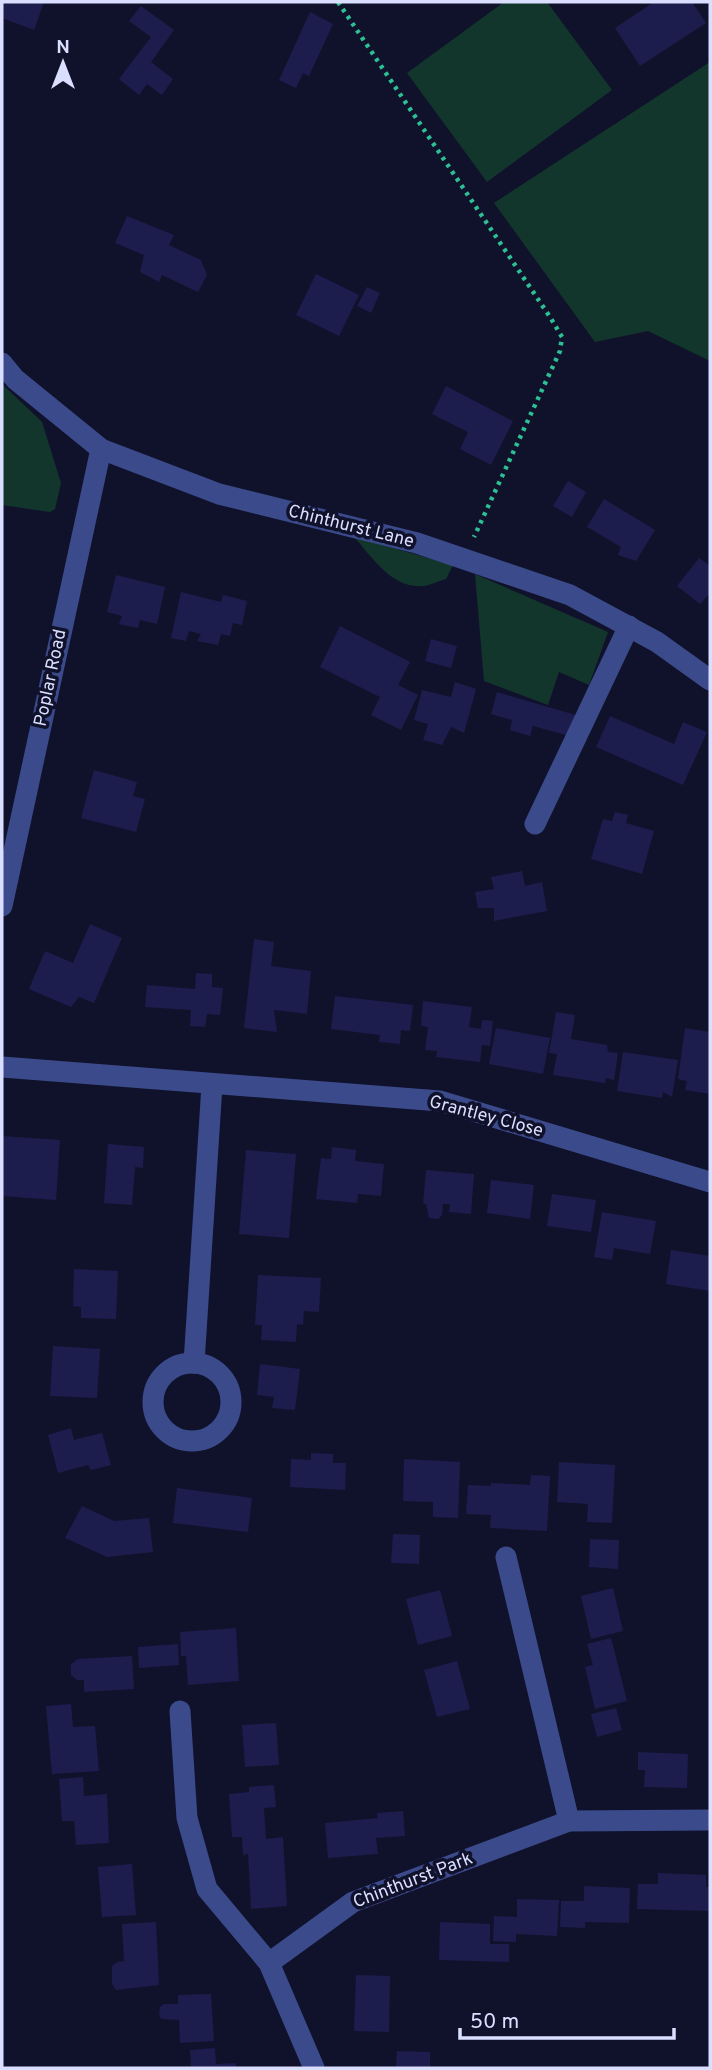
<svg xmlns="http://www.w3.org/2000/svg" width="712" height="2070" font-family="Overpass,sans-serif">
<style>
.green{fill:#13362c}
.building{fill:#1c1d4d}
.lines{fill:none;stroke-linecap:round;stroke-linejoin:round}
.path{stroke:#2ec095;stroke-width:4.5;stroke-dasharray:3.5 5;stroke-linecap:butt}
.minor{stroke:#3b4a8b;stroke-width:21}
.labels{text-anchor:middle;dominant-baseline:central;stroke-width:7;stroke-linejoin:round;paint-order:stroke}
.street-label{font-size:18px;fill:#dbdfff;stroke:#10122b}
</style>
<rect width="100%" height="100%" fill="#10122b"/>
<!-- green -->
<g class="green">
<polygon points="504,2 547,2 612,90 487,182 407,73"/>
<polygon points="710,62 710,361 648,331 595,342 494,203"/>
<polygon points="2,384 42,422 61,483 55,509 50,512 2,505"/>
<path d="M 354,537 L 453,565 L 446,579 C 439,581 431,585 424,586 C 392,589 373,558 354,537 Z"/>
<polygon points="475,574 608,632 589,685 559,672 548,705 484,681"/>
</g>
<!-- building -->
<g class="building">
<polygon points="2,2 44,2 34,30 2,18"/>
<polygon points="654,2 692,2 706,23 640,66 615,28"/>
<polygon points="141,6 174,30 151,62 173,79 162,95 147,84 139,95 119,79 151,37 129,21"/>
<polygon points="310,12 333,24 309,76 303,73 296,88 279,80"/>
<polygon points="127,216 174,235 169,245 201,260 207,275 198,292 162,275 159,282 140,272 144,255 115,243"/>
<polygon points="316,274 359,295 339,336 296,315"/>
<polygon points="367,287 380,293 371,313 357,306"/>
<polygon points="446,386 513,421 491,465 460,449 468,432 432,414"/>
<polygon points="568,481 586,492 572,517 553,506"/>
<polygon points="604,499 655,530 636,561 618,555 621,547 587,527"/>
<polygon points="699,558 710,566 710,593 700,604 677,586"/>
<polygon points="116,575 165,587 157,624 140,620 138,628 119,624 122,616 107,612"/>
<polygon points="181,592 221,602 223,595 247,601 242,625 233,623 230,636 221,634 218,645 197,641 201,634 189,631 186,641 171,638"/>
<polygon points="340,626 410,662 398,685 418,695 401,730 371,715 380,697 320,667"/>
<polygon points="431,639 457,646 451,668 425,661"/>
<polygon points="455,682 476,689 464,733 451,727 442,745 423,740 428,724 414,720 422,690 451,697"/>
<polygon points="497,692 579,716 573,737 533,726 530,736 510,730 512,720 491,714"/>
<polygon points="610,716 674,744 683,722 707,732 683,785 596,747"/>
<polygon points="94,770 137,782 133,796 145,799 136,832 81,818"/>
<polygon points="615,812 628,815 626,823 654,831 642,874 591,859 603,819 612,821"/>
<polygon points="522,871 525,886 542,882 547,911 494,921 494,908 478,908 475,892 494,889 491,877"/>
<polygon points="90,924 122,938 94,1003 79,997 71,1007 29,989 45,951 73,963"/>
<polygon points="254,939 274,942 271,966 311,971 307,1014 274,1010 277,1032 244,1028"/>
<polygon points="196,973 212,974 212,987 223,988 220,1015 207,1014 205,1027 190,1026 191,1010 145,1007 147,985 195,989"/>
<polygon points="335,996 413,1005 410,1031 401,1030 400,1044 379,1042 380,1035 331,1029"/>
<polygon points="423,1001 472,1007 469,1027 481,1029 482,1020 493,1021 490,1046 482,1045 480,1062 436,1057 437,1051 425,1050 428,1027 421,1026"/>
<polygon points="556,1012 575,1015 571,1039 607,1045 608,1052 618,1053 614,1080 606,1078 605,1083 553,1075 557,1054 549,1053"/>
<polygon points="496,1028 550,1038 543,1074 489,1064"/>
<polygon points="685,1028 710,1032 710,1094 685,1090 687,1081 678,1079"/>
<polygon points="623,1052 678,1060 672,1097 663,1092 662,1098 617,1091"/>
<polygon points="2,1136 60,1140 56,1200 2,1196"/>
<polygon points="108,1144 144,1147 143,1168 135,1167 132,1205 104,1203"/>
<polygon points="332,1147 356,1150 355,1161 384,1164 381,1196 358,1194 357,1203 316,1199 321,1158 331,1159"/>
<polygon points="246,1150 296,1154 289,1238 239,1234"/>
<polygon points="426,1170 474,1174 471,1214 449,1212 450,1204 443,1204 442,1215 438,1219 429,1218 426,1204 423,1203"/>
<polygon points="491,1180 534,1185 530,1219 487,1213"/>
<polygon points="552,1194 596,1200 591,1232 547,1226"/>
<polygon points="602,1212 656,1221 650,1254 614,1248 612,1260 594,1257"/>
<polygon points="671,1250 710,1256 710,1291 666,1284"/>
<polygon points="74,1269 118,1271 116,1319 81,1318 81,1307 73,1306"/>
<polygon points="258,1275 321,1278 319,1312 304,1311 303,1325 297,1324 296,1342 261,1340 262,1325 255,1325"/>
<polygon points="53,1346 100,1349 97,1398 50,1396"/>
<polygon points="260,1364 300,1369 295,1410 272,1408 274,1397 257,1395"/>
<polygon points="71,1428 74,1440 102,1433 111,1465 91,1470 88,1465 58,1473 48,1435"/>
<polygon points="311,1453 333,1454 333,1463 346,1463 345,1490 290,1487 291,1459 311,1460"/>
<polygon points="404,1459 460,1462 458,1518 433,1517 433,1502 403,1501"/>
<polygon points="559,1462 615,1465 612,1523 587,1522 588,1504 557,1502"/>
<polygon points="531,1475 550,1476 547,1531 490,1528 491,1515 466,1514 468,1485 491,1486 491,1483 530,1485"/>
<polygon points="177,1488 252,1498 248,1532 173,1523"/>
<polygon points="82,1506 114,1521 149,1518 153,1552 107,1557 65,1538"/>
<polygon points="393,1534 420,1535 419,1564 391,1563"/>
<polygon points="590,1539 619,1540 618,1569 589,1567"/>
<polygon points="613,1588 623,1631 591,1639 581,1596"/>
<polygon points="440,1590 452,1636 418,1645 406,1599"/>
<polygon points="236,1628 239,1681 188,1685 186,1656 181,1656 180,1632"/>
<polygon points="611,1638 627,1701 595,1709 585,1667 593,1665 587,1644"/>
<polygon points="178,1644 179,1665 139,1668 138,1647"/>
<polygon points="132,1656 134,1689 84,1692 84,1680 77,1680 71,1675 71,1664 78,1659"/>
<polygon points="457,1661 470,1709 437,1717 424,1670"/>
<polygon points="71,1704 73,1727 95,1726 99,1771 52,1774 46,1706"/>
<polygon points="616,1708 622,1730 597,1737 591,1714"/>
<polygon points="276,1723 279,1765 245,1767 242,1725"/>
<polygon points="638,1752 688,1754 687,1788 644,1787 645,1770 638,1770"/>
<polygon points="83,1777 84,1796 107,1794 109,1843 76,1845 74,1821 62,1821 59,1779"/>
<polygon points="274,1785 276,1807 264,1808 266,1839 283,1837 287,1906 251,1909 248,1854 243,1855 242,1837 232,1837 229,1794 249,1792 249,1787"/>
<polygon points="403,1811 405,1836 376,1838 378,1854 328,1858 325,1823 378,1818 377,1813"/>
<polygon points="132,1864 136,1915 102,1917 98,1867"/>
<polygon points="658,1873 706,1875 706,1887 710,1887 710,1911 637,1909 638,1884 658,1884"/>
<polygon points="584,1886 630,1888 629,1923 585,1922 585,1928 560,1927 561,1901 584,1901"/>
<polygon points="517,1899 559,1900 557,1936 516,1934 516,1942 493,1941 494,1916 517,1917"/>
<polygon points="156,1922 159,1985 116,1990 112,1984 112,1966 117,1962 124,1961 122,1924"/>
<polygon points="440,1922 490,1924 490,1944 509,1944 509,1962 439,1960"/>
<polygon points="356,1975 390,1976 389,2032 354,2031"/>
<polygon points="211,1994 214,2041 180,2043 179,2020 161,2019 159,2014 160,2007 164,2004 178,2004 178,1995"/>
<polygon points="215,2048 216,2064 236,2063 236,2068 191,2068 190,2050"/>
<polygon points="397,2051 430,2052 430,2068 396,2068"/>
</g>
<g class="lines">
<!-- path -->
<polyline class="path" points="338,2 550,317 562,337 560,351 474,537"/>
<!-- minor -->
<g class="minor">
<polyline points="2,363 15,379 101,449 219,494 417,543 570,595 657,642 710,680"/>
<polyline points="535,824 629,626"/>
<polyline points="2,906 101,449"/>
<polyline points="2,1067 440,1101 710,1182"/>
<circle cx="192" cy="1402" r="39"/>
<polyline points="194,1363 212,1085"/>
<polyline points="506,1557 569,1821"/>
<polyline points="180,1711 187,1818 207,1889 269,1963 314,2068"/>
<polyline points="269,1963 353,1902 569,1821 710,1820"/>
</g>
</g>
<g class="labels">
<!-- street labels -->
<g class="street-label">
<text transform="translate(351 527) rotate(14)">Chinthurst Lane</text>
<text transform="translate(51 678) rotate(-78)">Poplar Road</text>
<text transform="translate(486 1117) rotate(15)">Grantley Close</text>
<text transform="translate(413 1881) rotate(-21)">Chinthurst Park</text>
</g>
</g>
<!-- border -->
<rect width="712" height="2070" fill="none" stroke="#dbdfff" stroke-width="7"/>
<!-- north arrow -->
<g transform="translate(63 63)" stroke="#10122b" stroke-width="5" paint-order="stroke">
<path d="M0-5L12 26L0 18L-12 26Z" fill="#dbdfff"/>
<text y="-10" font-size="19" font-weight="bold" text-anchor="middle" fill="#dbdfff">N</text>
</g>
<!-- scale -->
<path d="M460 2028v10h214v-10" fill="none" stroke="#dbdfff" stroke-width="3.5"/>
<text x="470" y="2028" font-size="21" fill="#dbdfff" stroke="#10122b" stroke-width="5" paint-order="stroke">50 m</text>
</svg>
